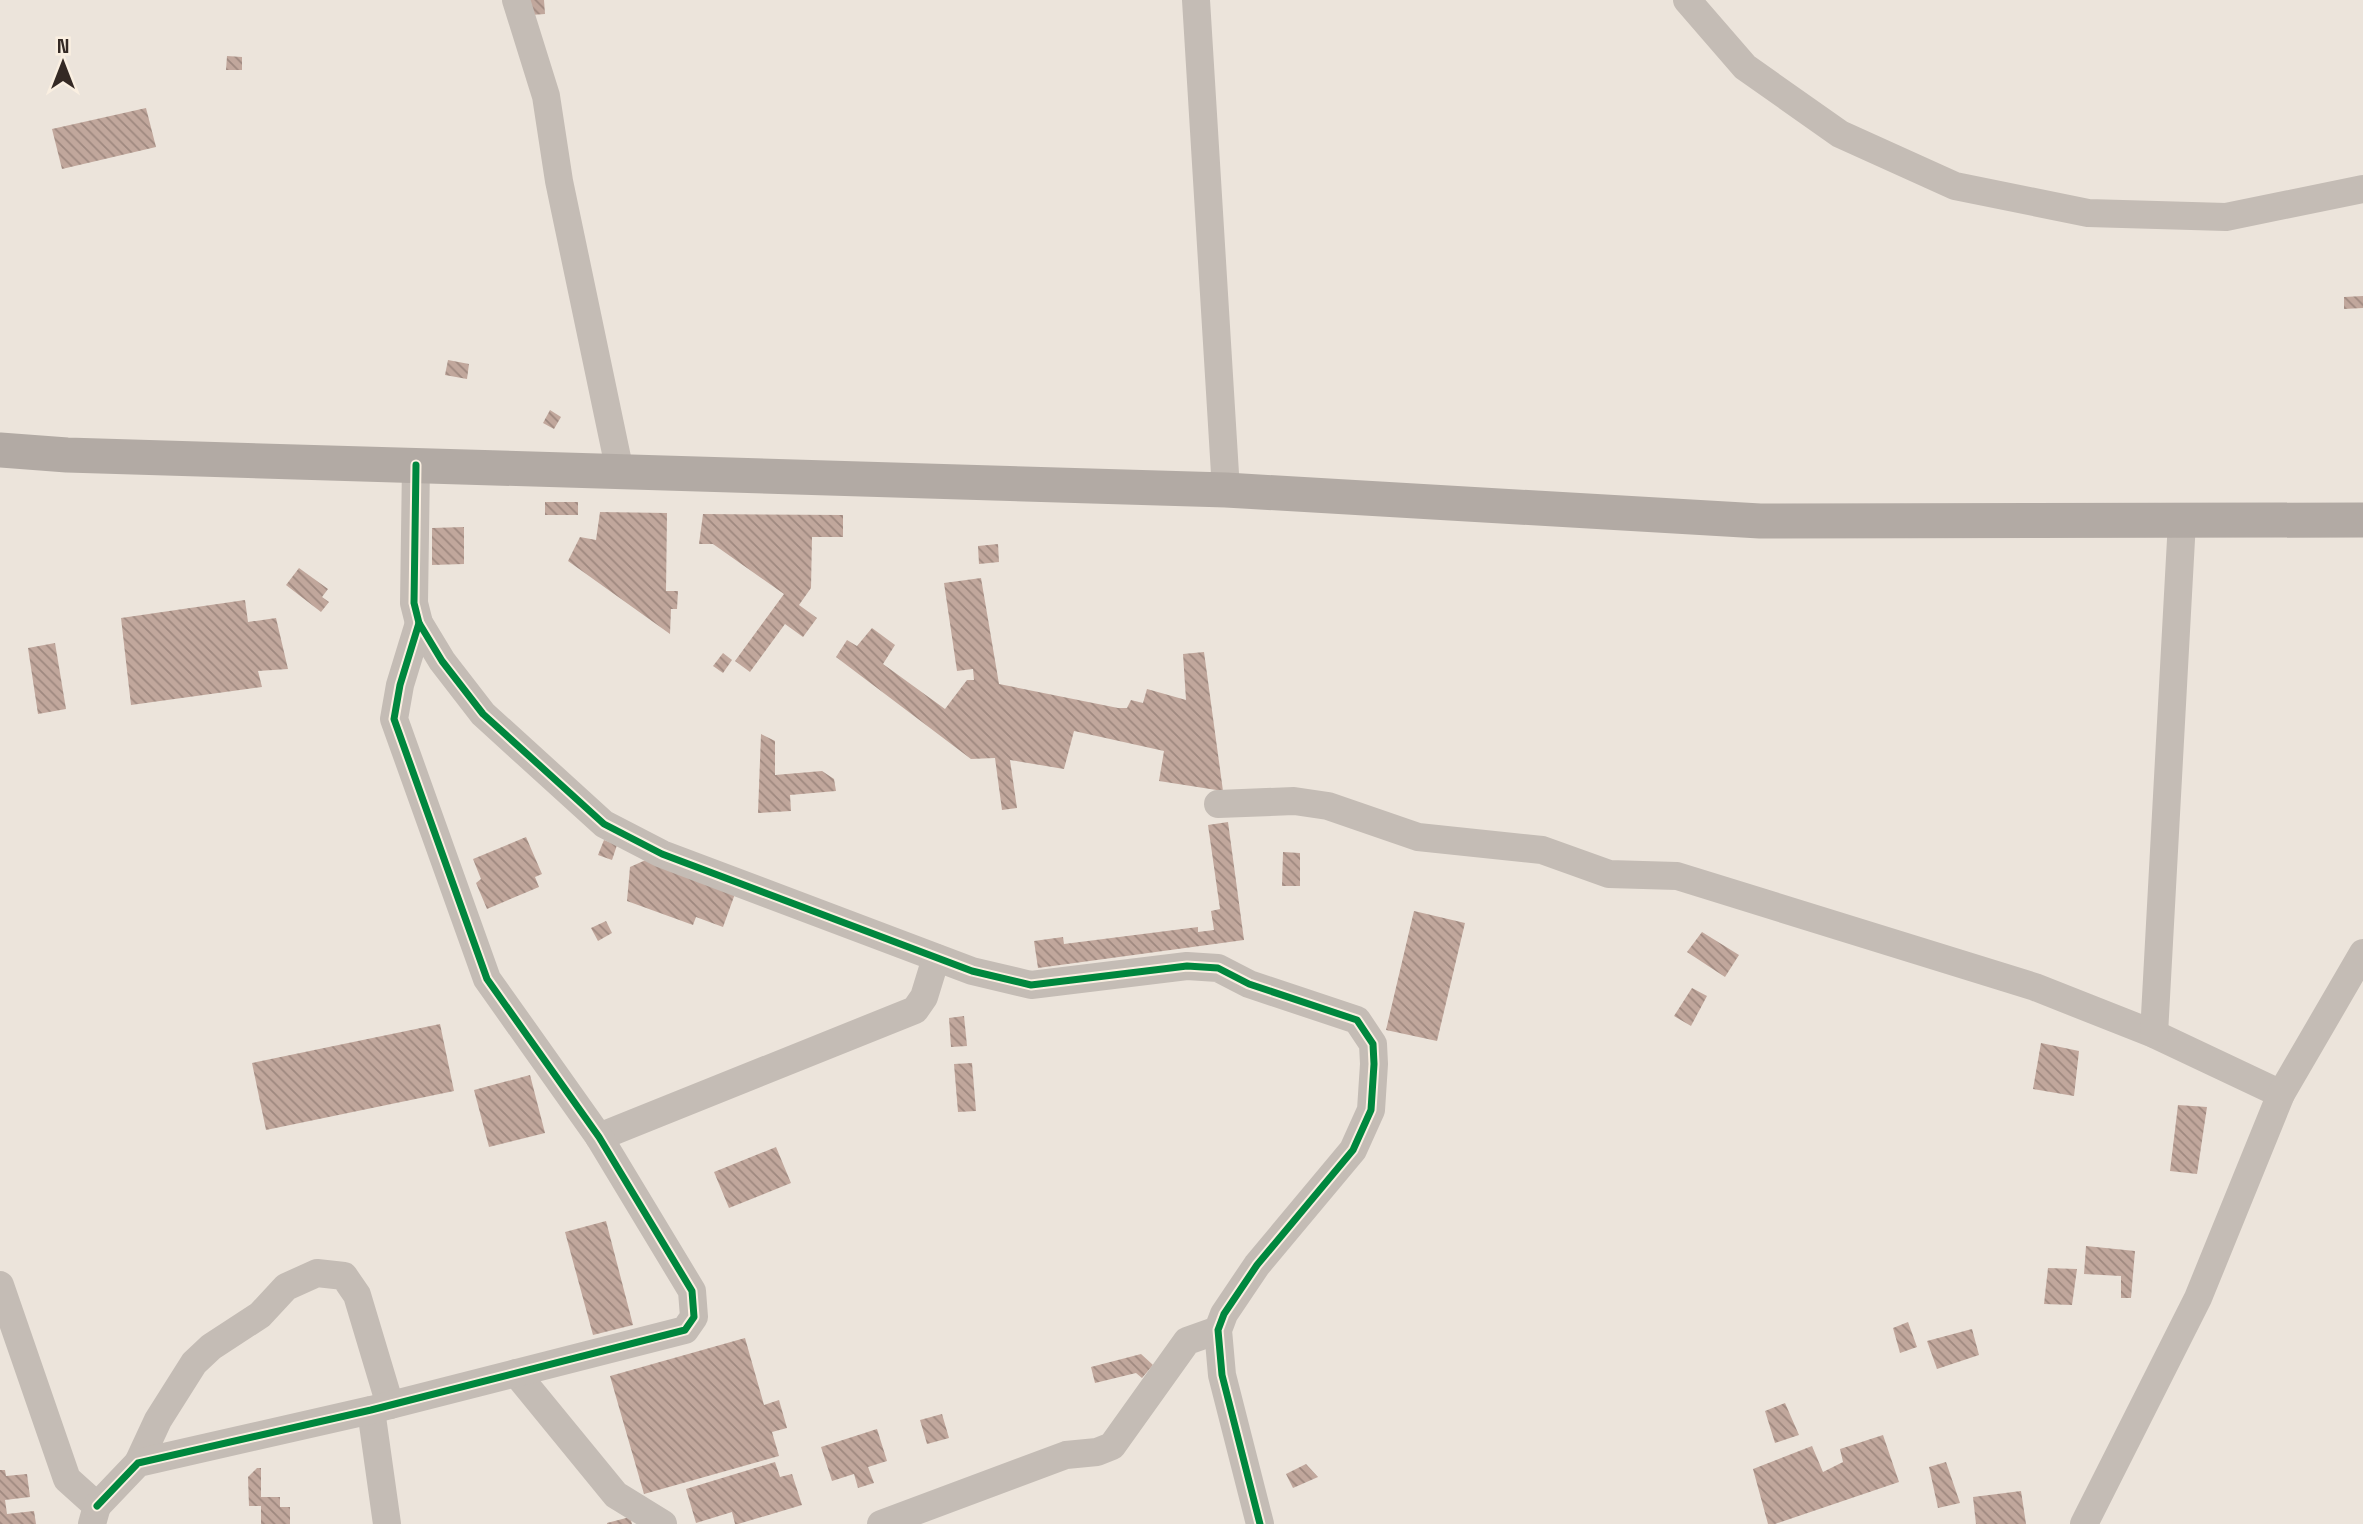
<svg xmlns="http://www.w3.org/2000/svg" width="2363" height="1524" font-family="'Space Grotesk',sans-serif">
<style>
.building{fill:url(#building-back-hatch)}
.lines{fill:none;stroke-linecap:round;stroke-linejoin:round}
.minor{stroke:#c4bcb5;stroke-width:28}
.major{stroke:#b2aaa4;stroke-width:35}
.cycleway-casing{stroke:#faefe1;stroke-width:11}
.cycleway{stroke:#00873e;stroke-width:7}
</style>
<defs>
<pattern id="building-back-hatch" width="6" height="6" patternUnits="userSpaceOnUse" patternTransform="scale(1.75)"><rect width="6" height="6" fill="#c1a79c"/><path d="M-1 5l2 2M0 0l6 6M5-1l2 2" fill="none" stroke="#9e887f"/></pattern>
</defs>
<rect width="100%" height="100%" fill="#ece4db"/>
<!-- building -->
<g class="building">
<polygon points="530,0 544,0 545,14 531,15"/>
<polygon points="227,56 242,57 242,70 226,70"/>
<polygon points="146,108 156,147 62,169 52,129"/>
<polygon points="2363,296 2363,308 2344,309 2344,297"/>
<polygon points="448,360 469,364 467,379 445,375"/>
<polygon points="550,410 561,417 554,429 543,423"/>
<rect x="545" y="502" width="33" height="13"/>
<polygon points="600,512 667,513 666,591 678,591 677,609 671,609 670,634 568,561 580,537 596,540"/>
<polygon points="703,514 843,515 843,537 812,537 811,588 799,605 817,618 803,637 785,624 750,672 735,661 784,594 713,544 699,544"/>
<polygon points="464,527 464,564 432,565 432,528"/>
<polygon points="998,544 999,562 979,564 978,546"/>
<polygon points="299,568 328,589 322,597 329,602 321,612 286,585"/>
<polygon points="981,578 999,684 1118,708 1127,708 1131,700 1143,703 1147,689 1186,700 1183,654 1204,652 1223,791 1159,781 1164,751 1074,731 1064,769 1010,760 1017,808 1002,810 995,758 971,759 836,657 847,640 857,646 872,628 895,645 883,664 945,709 967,680 974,680 973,669 957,671 944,583"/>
<polygon points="245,600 248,622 276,618 288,669 258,671 262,687 131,705 121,618"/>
<polygon points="55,643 66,709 38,714 28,648"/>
<polygon points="723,653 732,660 723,673 713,666"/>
<polygon points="761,734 775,741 775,775 822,771 834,779 836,791 790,795 791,811 758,813"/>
<polygon points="1228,822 1244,940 1038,968 1034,941 1063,937 1064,944 1198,927 1198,932 1214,930 1211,911 1220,909 1208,825"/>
<polygon points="526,837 542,874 535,877 539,887 487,909 476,883 481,879 473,859"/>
<polygon points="604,840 617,845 612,860 598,855"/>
<polygon points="1283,852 1300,853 1300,886 1282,886"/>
<polygon points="648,859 736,891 723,927 696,917 693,925 627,901 630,867"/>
<polygon points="1414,911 1465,923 1437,1041 1386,1030"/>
<polygon points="606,921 612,933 598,941 591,928"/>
<polygon points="1702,932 1739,955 1725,977 1687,952"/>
<polygon points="1692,988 1707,996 1691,1026 1674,1016"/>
<polygon points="964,1016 967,1046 951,1047 949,1018"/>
<polygon points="440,1024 454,1091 266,1130 252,1063"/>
<polygon points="2041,1043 2079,1051 2074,1096 2033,1089"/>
<polygon points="972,1063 976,1111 958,1112 954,1064"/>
<polygon points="530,1075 545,1133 489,1147 474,1090"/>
<polygon points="2178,1105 2207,1107 2197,1174 2170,1171"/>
<polygon points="776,1147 791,1183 729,1208 714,1172"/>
<polygon points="606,1221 633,1325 593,1335 565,1232"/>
<polygon points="2086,1246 2135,1251 2131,1298 2121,1298 2121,1276 2084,1274"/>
<polygon points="2048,1268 2077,1269 2072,1305 2044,1304"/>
<polygon points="1908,1322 1917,1347 1900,1353 1893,1328"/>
<polygon points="1972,1329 1979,1355 1937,1369 1927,1341"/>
<polygon points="745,1338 764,1405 779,1400 787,1428 772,1432 779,1456 644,1494 610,1376"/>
<polygon points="1141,1354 1153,1365 1142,1378 1136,1373 1095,1383 1091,1367"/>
<polygon points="1785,1403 1799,1435 1775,1443 1765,1411"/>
<polygon points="942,1414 949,1438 927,1444 920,1420"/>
<polygon points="877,1429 887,1461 868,1467 874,1483 858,1488 854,1474 832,1481 821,1447"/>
<polygon points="1883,1435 1899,1482 1775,1524 1768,1524 1753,1469 1812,1446 1823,1472 1843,1462 1840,1449"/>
<polygon points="775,1462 780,1477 792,1474 802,1505 738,1524 735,1524 732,1512 696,1523 686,1489"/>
<polygon points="1946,1462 1960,1503 1938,1508 1929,1467"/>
<polygon points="1306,1464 1318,1477 1293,1488 1286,1474"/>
<polygon points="257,1468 261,1468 261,1497 280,1497 280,1507 290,1507 290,1524 261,1524 261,1506 249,1506 248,1477"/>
<polygon points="0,1470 5,1470 6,1476 27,1474 30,1497 5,1500 7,1514 34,1511 36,1524 0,1524"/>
<polygon points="2021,1491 2026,1524 1976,1524 1973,1497"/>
<polygon points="630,1517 632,1524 607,1524 607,1523"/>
</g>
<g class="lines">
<!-- minor -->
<g class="minor">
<polyline points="516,0 546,96 559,181 620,472"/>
<polyline points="1196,0 1226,490"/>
<polyline points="1687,0 1745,67 1840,134 1955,186 2088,213 2226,217 2363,189"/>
<polyline points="416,465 414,603 419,623 442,661 483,714 604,824 662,854 972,971 1031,985 1187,966 1218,968 1249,984 1357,1020 1373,1044 1374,1064 1371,1110 1353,1150 1257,1265 1224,1314 1218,1330 1222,1375 1260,1524"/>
<polyline points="1218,804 1294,801 1328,806 1418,837 1542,850 1609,874 1677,876 2035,987 2154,1034 2281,1094"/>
<polyline points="2154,1034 2182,521"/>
<polyline points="599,1137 915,1010 924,997 936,958"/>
<polyline points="0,1285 67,1479 97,1506 92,1524"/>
<polyline points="516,1373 616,1495 663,1524"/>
<polyline points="371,1410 387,1524"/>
<polyline points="138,1463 158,1420 194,1363 211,1347 260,1315 286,1287 317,1273 344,1276 357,1295 390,1405"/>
<polyline points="97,1506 138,1463 371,1410 685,1330 694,1317 692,1291 599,1137 487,979 394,719 400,685 419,623"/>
<polyline points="881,1524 1066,1455 1097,1452 1112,1446 1187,1341 1218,1330"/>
<polyline points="2084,1524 2198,1298 2281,1094 2363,953"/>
</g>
<!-- major -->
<polyline class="major" points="0,450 67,455 1226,490 1760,521 2363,520"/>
<defs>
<g id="cycleway">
<polyline points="416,465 414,603 419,623 442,661 483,714 604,824 662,854 972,971 1031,985 1187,966 1218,968 1249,984 1357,1020 1373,1044 1374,1064 1371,1110 1353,1150 1257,1265 1224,1314 1218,1330 1222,1375 1260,1524"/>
<polyline points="97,1506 138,1463 371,1410 685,1330 694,1317 692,1291 599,1137 487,979 394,719 400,685 419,623"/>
</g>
</defs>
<!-- cycleway casing -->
<use href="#cycleway" class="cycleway-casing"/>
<!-- cycleway -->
<use href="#cycleway" class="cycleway"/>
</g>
<!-- north arrow -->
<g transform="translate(63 63)" stroke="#faefe1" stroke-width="5" paint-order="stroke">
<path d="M0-5L12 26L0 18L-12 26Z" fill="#342924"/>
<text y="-10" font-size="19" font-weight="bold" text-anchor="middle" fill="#342924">N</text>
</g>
</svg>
